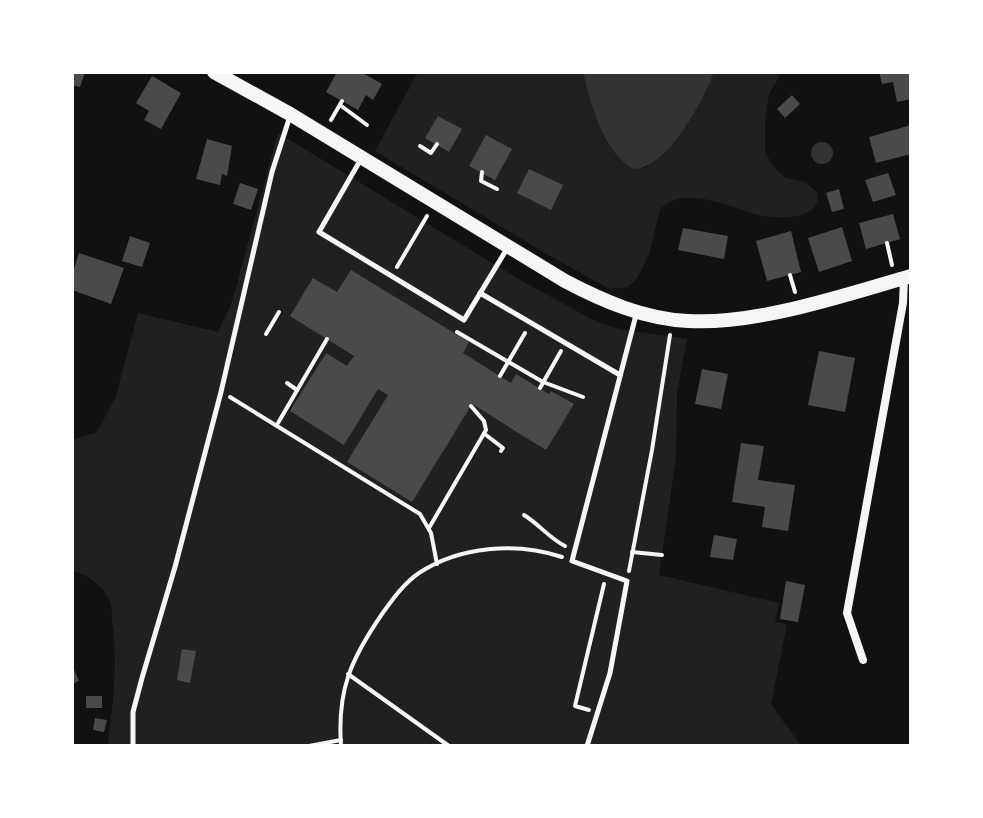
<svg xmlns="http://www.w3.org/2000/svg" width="983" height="818" font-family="Signika,sans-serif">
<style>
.green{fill:#202020}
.water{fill:#333}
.building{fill:#4a4a4a}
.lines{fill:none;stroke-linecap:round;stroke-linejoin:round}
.path{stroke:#f5f5f5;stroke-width:4}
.service{stroke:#f5f5f5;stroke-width:5}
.minor{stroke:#f5f5f5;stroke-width:8}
.secondary{stroke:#f5f5f5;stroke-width:14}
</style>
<rect width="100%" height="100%" fill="#111"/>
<!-- green -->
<g class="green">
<path d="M 418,72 L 583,72 C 589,95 599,138 616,154 C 623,160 636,164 644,169 C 676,144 700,110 714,72 L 782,72 L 769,94 L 765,119 L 765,152 L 772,164 L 785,178 L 805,182 L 817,192 C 823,221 777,219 758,215 C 745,212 733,206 721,203 C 710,200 694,197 683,198 C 675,199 666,204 660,209 L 649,255 L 637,279 L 628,287 L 610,289 L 550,256 L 375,151 Z"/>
<path d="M 278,133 L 522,281 L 597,322 L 619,329 L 687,339 L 677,392 L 676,458 L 659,575 L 779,603 L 775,622 L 787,624 L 771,704 L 801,746 L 108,746 C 113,704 118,662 112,620 C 112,614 112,606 110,601 C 104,586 87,574 72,571 L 72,440 L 97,432 L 116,396 L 138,313 L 218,332 L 232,302 Z"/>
</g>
<!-- water -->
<g class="water">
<path d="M 583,72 L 714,72 C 704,100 667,169 634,169 C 602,152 591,104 583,72 Z"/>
<circle cx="822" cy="153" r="11"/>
</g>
<!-- building -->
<g class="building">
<polygon points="72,72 85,72 80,87 72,85"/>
<polygon points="337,72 361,72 382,84 373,100 366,95 358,110 326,92"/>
<polygon points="879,72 911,72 911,99 897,102 893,82 882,84"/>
<polygon points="152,76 181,93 161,129 144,120 149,111 136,103"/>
<polygon points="792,95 800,104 785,118 777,109"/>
<polygon points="438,116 462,129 449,152 425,138"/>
<polygon points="911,125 911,154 876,163 869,137"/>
<polygon points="486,135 512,149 495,180 469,166"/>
<polygon points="207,139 232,146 227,176 222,174 220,185 196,179"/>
<polygon points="529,169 563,185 551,210 517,193"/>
<polygon points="888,173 896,195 873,202 865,180"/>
<polygon points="240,183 258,189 251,210 233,204"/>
<polygon points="839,189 844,209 832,212 826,193"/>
<polygon points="893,214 900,239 866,249 859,223"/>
<polygon points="842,227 852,261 819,272 808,238"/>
<polygon points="683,228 728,236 724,259 678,250"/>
<polygon points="791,231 801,272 767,281 756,241"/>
<polygon points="130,236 150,243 142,267 122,261"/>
<polygon points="79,253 124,268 111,304 72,290 72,275"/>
<polygon points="351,270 469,342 463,353 511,383 516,374 549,394 551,391 574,404 546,450 472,404 412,502 347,462 388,395 378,389 344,445 290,411 326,353 347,366 354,356 290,316 313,278 337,292"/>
<polygon points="819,351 855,358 845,412 808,405"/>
<polygon points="702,369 728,374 721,409 695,404"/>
<polygon points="741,443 764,446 758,480 795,485 788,531 762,527 765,507 732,502"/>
<polygon points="714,535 737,539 733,560 710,557"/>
<polygon points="786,581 805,585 798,622 780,619"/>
<polygon points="182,649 196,651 190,683 177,680"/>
<polygon points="72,665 79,681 72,684"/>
<rect x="86" y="696" width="16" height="12"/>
<polygon points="95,718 107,720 104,732 93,730"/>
</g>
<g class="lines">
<!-- path -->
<g class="path">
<polyline points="340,105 367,125"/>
<polyline points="331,120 342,101"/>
<polyline points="420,146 431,153 437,144"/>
<polyline points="482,172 481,181 497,189"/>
<polyline points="887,243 892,265"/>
<polyline points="397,267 427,216"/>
<polyline points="790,275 795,292"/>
<polyline points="457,332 543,382 583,397"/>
<polyline points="266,334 279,312"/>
<polyline points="500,376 525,333"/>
<polyline points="287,383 297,390"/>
<polyline points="540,388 561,351"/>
<polyline points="230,397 420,514 431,533 437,564"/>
<polyline points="278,423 327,339"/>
<polyline points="486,435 503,448 501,451"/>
<path d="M 524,515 C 540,525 549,538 565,546"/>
<polyline points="429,528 486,430 484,421 471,406"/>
<polyline points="632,552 662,555"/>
<polyline points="629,571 652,450 670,335"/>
<polyline points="348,674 449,746"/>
<polyline points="589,710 575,706 604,584"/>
<polyline points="309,746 341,740"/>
<path d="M 341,746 C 337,690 351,659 382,614 C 392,600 404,583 419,573 C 460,546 516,542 562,557"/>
</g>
<!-- service -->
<g class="service">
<polyline points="361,159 319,232 464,320 508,247"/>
<polyline points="480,293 620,375"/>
<polyline points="133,746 133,712 142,678 175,567 221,392 272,172 290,116"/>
<polyline points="587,746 610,673 627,581 572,561 636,315"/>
</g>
<!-- minor -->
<polyline class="minor" points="863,660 847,613 903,303 904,278"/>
<!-- secondary -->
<path class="secondary" d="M 214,72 L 290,114 L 565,281 C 603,301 644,319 688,321 C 757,325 844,295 911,276"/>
</g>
<!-- border -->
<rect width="983" height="818" fill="none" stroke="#ffffff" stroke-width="148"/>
</svg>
